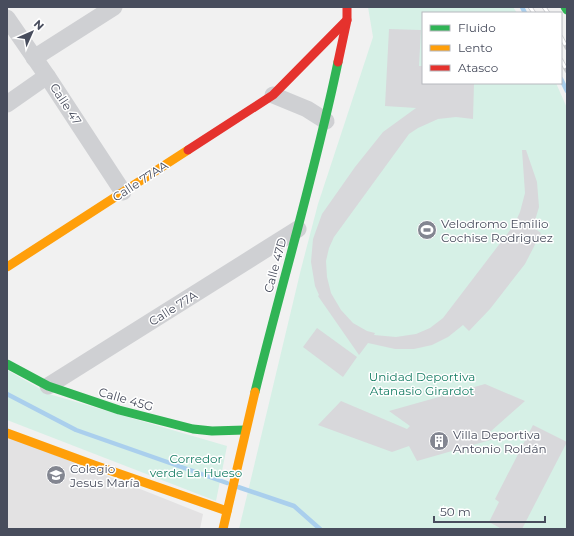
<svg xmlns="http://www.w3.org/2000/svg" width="574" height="536" font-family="Montserrat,sans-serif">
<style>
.education{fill:#e3e2e3}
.green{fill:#d6f0e6}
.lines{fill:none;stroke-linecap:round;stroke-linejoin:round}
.stream{stroke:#aacfed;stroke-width:4.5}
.building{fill:#d8d8db}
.street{stroke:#cfd0d3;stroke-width:17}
.fast{stroke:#30b455;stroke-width:9}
.slow{stroke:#ff9f0a;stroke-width:9}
.jam{stroke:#e5322d;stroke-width:9}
.rail-casing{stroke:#c8c9cc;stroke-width:4.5}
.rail{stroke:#fff;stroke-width:3;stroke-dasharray:9;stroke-linecap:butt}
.labels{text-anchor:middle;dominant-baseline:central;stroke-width:3;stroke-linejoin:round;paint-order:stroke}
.street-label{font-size:12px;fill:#484d5d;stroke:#fff}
.poi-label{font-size:12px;fill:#484d5d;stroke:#fff;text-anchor:start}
.park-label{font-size:12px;fill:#187e65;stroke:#fff}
</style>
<rect width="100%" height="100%" fill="#f1f1f1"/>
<!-- education -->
<polygon class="education" points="7,436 203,514 200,529 7,529"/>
<!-- green -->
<g class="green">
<polygon points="368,7 513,7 517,13 423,13 423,83 556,83 567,108 567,529 239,529 301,269 318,204 373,37"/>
<polygon points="7,370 49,394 227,446 216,501 7,420"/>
</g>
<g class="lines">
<!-- stream -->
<g class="stream">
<polyline points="522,7 525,13"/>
<polyline points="561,79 567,91"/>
<polyline points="7,394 76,430 227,483"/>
<polyline points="238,487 294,506 320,529"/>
</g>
</g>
<!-- building -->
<g class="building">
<polygon points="389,29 421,30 419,66 423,66 423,83 474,83 473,119 456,117 438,119 418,128 409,134 334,237 329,248 326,261 327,277 331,293 341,310 353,323 367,331 375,333 374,335 396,337 416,334 430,328 443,318 514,225 520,212 525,193 522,150 526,150 537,182 539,207 533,227 541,233 525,264 490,309 469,331 463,325 448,337 432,345 414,349 395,349 368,343 359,355 318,296 319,295 315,286 311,262 313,239 322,214 355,167 383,132 416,108 385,106"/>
<polygon points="317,328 357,357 343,377 303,347"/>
<polygon points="485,384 525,401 490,432 501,437 417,461 409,446 392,452 318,425 341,401 407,429 410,426 389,411"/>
<polygon points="533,425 567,442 522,529 502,529 489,522 499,502 495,499"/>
</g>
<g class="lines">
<!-- street -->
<g class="street">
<polyline points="7,18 47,76 123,192"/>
<polyline points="34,58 114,7"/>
<polyline points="273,95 307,109 326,121"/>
<polyline points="7,104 47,76"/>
<polyline points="48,386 298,229"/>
</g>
<!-- fast -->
<g class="fast">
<polyline points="565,7 567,10"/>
<polyline points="7,364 48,386 119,410 193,429 212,431 245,430"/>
<path d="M 255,392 C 282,282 315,173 338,62"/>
</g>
<!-- slow -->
<g class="slow">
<polyline points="7,267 188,150"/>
<polyline points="7,433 94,465 227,511"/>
<polyline points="223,529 255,392"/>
</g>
<!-- jam -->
<g class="jam">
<polyline points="338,62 347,20 347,7"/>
<polyline points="188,150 273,95 347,20"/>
</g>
<defs>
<g id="rail">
<polyline points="530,7 534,13"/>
<polyline points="544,7 548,13"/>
<polyline points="561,37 567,48"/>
<polyline points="561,60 567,71"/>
</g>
</defs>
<!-- rail casing -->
<use href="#rail" class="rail-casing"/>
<!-- rail -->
<use href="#rail" class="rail"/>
</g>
<!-- icons -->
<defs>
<symbol id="stadium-disc" viewBox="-11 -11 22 22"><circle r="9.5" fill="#838691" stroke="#fff"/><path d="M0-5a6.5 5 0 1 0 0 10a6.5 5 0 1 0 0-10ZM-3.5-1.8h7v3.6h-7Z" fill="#fff"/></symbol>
<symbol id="building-disc" viewBox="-11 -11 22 22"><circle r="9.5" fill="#838691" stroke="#fff"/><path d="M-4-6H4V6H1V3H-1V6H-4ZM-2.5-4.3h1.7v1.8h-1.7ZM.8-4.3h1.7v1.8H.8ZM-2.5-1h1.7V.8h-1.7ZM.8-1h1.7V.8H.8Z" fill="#fff"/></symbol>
<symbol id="school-disc" viewBox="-11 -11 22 22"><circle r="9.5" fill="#838691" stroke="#fff"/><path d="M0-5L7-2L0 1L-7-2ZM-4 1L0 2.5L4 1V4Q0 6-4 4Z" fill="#fff"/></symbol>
</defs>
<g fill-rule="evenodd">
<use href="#stadium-disc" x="416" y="219" width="22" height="22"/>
<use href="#building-disc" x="428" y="430" width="22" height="22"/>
<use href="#school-disc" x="45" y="464" width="22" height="22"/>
</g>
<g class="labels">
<!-- street labels -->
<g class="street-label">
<text transform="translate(66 104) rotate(57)">Calle 47</text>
<text transform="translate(140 181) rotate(-33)">Calle 77AA</text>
<text transform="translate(275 265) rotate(-75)">Calle 47D</text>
<text transform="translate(173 308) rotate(-32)">Calle 77A</text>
<text transform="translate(126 399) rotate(16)">Calle 45G</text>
</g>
<!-- poi labels -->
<g class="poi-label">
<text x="441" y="223">Velodromo Emilio<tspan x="441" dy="14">Cochise Rodriguez</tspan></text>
<text x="453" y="434">Villa Deportiva<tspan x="453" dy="14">Antonio Roldán</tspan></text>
<text x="70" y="468">Colegio<tspan x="70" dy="14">Jesus María</tspan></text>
</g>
<!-- park labels -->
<g class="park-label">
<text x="422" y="376">Unidad Deportiva<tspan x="422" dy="14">Atanasio Girardot</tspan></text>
<text x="196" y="458">Corredor<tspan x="196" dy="14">verde La Hueso</tspan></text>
</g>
</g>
<!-- border -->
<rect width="574" height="536" fill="none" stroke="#484d5d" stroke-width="16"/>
<!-- legend -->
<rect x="422" y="12" width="140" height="72" fill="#ffffff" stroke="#b6b8be"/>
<rect x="430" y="25" width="20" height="6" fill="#30b455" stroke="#b6b8be"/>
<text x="458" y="32" font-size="12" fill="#484d5d">Fluido</text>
<rect x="430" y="45" width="20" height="6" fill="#ff9f0a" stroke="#b6b8be"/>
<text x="458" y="52" font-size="12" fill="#484d5d">Lento</text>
<rect x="430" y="65" width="20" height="6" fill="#e5322d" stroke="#b6b8be"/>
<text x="458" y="72" font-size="12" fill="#484d5d">Atasco</text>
<!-- north arrow -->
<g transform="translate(32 32) rotate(45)" stroke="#ffffff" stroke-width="3" paint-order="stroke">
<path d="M0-3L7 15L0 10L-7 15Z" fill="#484d5d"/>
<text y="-6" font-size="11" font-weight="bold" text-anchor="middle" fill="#484d5d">N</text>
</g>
<!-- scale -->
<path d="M434 516v6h111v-6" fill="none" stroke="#484d5d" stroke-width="2"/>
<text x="440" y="516" font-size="12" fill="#484d5d" stroke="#ffffff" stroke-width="3" paint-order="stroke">50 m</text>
</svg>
